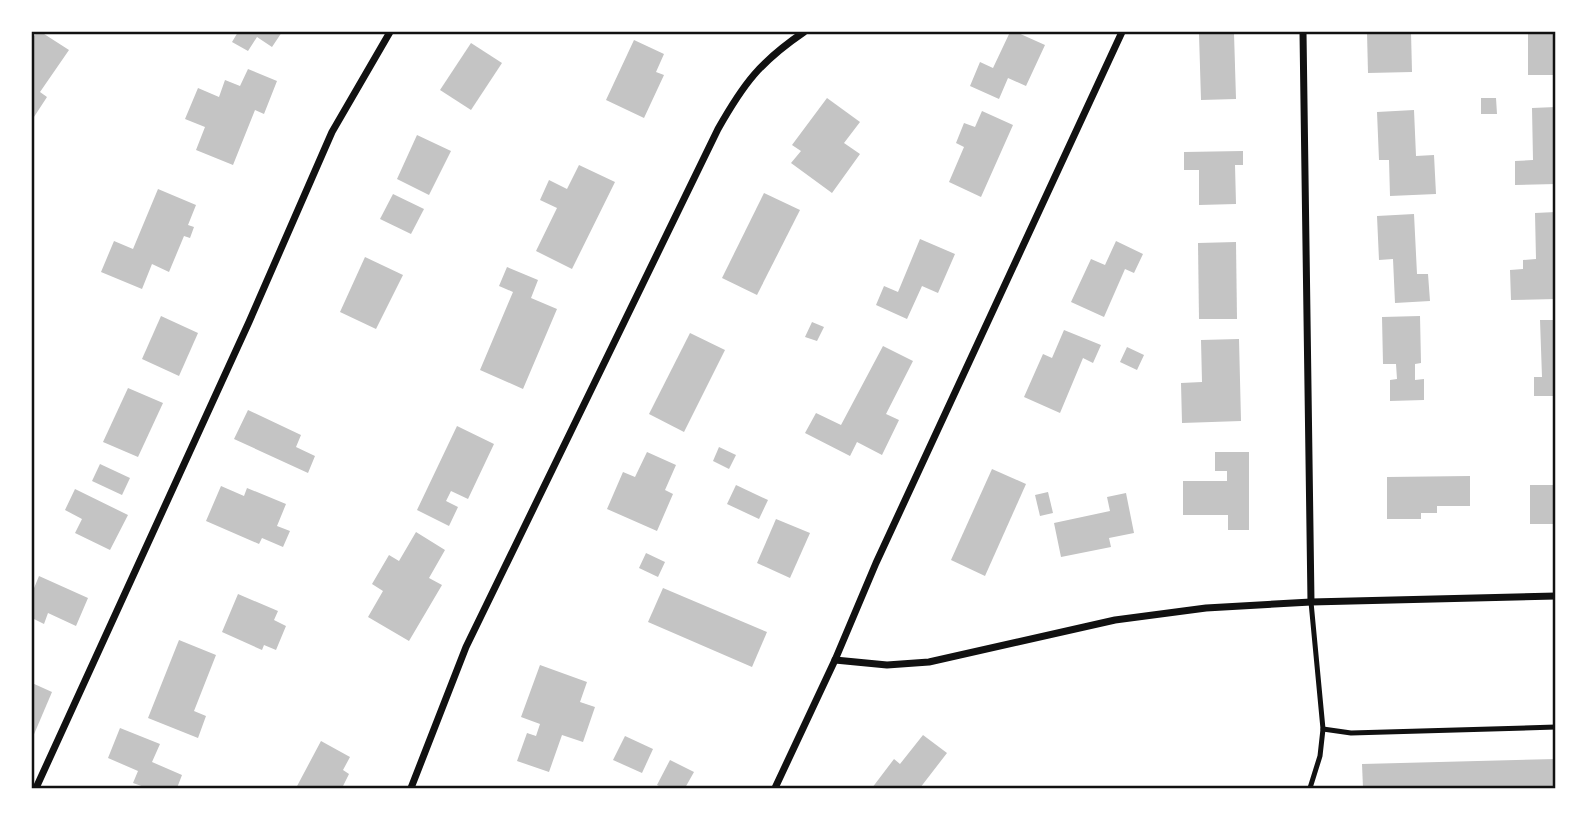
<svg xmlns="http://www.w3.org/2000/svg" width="1587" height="820" font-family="Rubik,sans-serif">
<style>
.building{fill:#c4c4c4}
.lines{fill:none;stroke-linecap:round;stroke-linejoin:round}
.service{stroke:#111;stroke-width:5}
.minor{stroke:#111;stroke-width:7}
.neatline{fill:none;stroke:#111;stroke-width:2.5}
</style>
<rect width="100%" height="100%" fill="#fff"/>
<!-- building -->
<g class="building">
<polygon points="37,32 41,32 69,50 40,92 47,97 32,120 32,39"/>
<polygon points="238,32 282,32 272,47 257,37 248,51 232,42"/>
<polygon points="1010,32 1016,32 1045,45 1026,86 1008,78 999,99 970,86 980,62 993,68"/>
<polygon points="1367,32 1411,32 1412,72 1368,73"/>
<rect x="1528" y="32" width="28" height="43"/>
<polygon points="1234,33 1236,99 1201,100 1199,34"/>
<polygon points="634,40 664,54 656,72 664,75 644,118 606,100"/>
<polygon points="471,43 502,63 471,110 440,90"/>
<polygon points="248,69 277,81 264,114 255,110 233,165 196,150 205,127 185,119 198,88 219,97 225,80 240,86"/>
<polygon points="827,98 860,122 844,143 860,154 832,193 791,163 801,151 792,145"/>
<polygon points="1481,98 1496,98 1497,114 1481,114"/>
<polygon points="1556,107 1556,184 1515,185 1515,161 1533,160 1532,108"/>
<polygon points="1414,110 1416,156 1434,155 1436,194 1390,196 1389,160 1379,160 1377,112"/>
<polygon points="982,111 1013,125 981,197 949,182 964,147 956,143 964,123 975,127"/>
<polygon points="417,135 451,151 429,195 397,179"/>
<polygon points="1243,151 1243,165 1235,165 1236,204 1199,205 1199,170 1184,170 1184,152"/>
<polygon points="579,165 615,182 572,269 536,251 557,208 540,200 549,180 567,189"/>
<polygon points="158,189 196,205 188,225 194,227 190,238 184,236 169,272 152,264 142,289 101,272 114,241 133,249"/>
<polygon points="764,193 800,210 757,295 722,278"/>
<polygon points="393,194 424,209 411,234 380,219"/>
<polygon points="1556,212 1556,299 1511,300 1510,270 1523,269 1523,260 1536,259 1535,213"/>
<polygon points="1414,214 1417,274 1428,274 1430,301 1395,303 1393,259 1379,260 1377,216"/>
<polygon points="920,239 955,254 938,293 922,286 907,319 876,305 884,286 898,292"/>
<polygon points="1116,241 1143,254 1134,273 1125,269 1104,317 1071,302 1091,259 1105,265"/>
<polygon points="1236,242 1237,319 1199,319 1198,243"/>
<polygon points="365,257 403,275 376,329 340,312"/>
<polygon points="507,267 538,280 531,298 557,309 523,389 480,370 513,292 499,286"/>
<polygon points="161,316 198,333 179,376 142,359"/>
<polygon points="1420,316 1421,363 1415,364 1415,380 1424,379 1424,400 1390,401 1390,380 1397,379 1396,364 1383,364 1382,317"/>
<polygon points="1540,320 1556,320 1556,396 1534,396 1534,377 1542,377"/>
<polygon points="812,322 824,327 817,341 805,337"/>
<polygon points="1064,330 1101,345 1093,363 1083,358 1060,413 1024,397 1043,354 1052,358"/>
<polygon points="690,333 725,350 684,432 649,414"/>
<polygon points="1239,339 1241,421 1182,423 1181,383 1202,382 1201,340"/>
<polygon points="883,346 913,361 886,414 899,420 882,455 857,442 850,456 805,433 816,413 841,425"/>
<polygon points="1127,347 1144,355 1137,370 1120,362"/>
<polygon points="128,388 163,403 138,457 103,442"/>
<polygon points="248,410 301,435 296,447 315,456 308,473 234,439"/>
<polygon points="457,426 494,444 468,499 451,491 446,501 458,507 449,526 417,510"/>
<polygon points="719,447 736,455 729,469 713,461"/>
<polygon points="647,452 676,465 665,490 673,494 657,531 607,509 623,472 635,477"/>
<polygon points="1215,452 1249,452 1249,530 1228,530 1228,515 1183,515 1183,481 1227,481 1227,471 1215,471"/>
<polygon points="100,464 130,478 122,495 92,481"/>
<polygon points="992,469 1026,484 985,576 951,560"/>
<polygon points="1470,476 1470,506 1437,506 1437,513 1421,513 1421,519 1387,519 1387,477"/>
<polygon points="736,485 768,500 759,519 727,504"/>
<rect x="1530" y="485" width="26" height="39"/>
<polygon points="221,486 244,496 247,488 286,504 277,526 290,531 283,547 262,538 259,544 206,521"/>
<polygon points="75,489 128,515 110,550 75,533 82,519 65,510"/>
<polygon points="1048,492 1053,513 1040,516 1035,495"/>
<polygon points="1126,493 1134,533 1109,538 1111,547 1061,557 1054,523 1110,511 1107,497"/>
<polygon points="776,519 810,533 790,578 757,563"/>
<polygon points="416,532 445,550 429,578 442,585 409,641 368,617 383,591 372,584 389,555 399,561"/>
<polygon points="646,553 665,562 658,577 639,568"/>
<polygon points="39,576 88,598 76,626 48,613 44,624 32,618 32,593"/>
<polygon points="663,588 767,632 752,667 648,622"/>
<polygon points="238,594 278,611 274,620 286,626 276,650 264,645 262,650 222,632"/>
<polygon points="179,640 216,655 194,711 206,716 198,738 148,718"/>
<polygon points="540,665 587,682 580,702 595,707 583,742 562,735 549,772 517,761 527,733 536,736 540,724 521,717"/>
<polygon points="32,683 52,692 32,739"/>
<polygon points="120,728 160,744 152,762 182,775 177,788 147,788 133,783 138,771 108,758"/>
<polygon points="923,735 947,753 920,788 872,788 894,759 900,764"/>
<polygon points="625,736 653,749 642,773 613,760"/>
<polygon points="321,741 350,757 343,770 349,774 342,788 296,788"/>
<polygon points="1556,759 1556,788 1363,788 1362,764"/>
<polygon points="670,760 694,772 685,788 663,788 657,785"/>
</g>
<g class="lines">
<!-- service -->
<g class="service">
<polyline points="1323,729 1351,733 1556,727"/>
<polyline points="1310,788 1320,756 1323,729 1311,602"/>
</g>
<!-- minor -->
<g class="minor">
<polyline points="1303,32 1311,602"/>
<polyline points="835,660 887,665 929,662 1115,620 1206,608 1311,602 1556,596"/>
<polyline points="36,788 249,322 332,132 390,32"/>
<path d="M 411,788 L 466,647 L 718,129 C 744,83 760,62 804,32"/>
<polyline points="775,788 835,660 876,563 1122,32"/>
</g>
</g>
<!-- border -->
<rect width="1587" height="820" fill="none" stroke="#ffffff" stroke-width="66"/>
<rect x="33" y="33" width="1521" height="754" class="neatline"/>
</svg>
